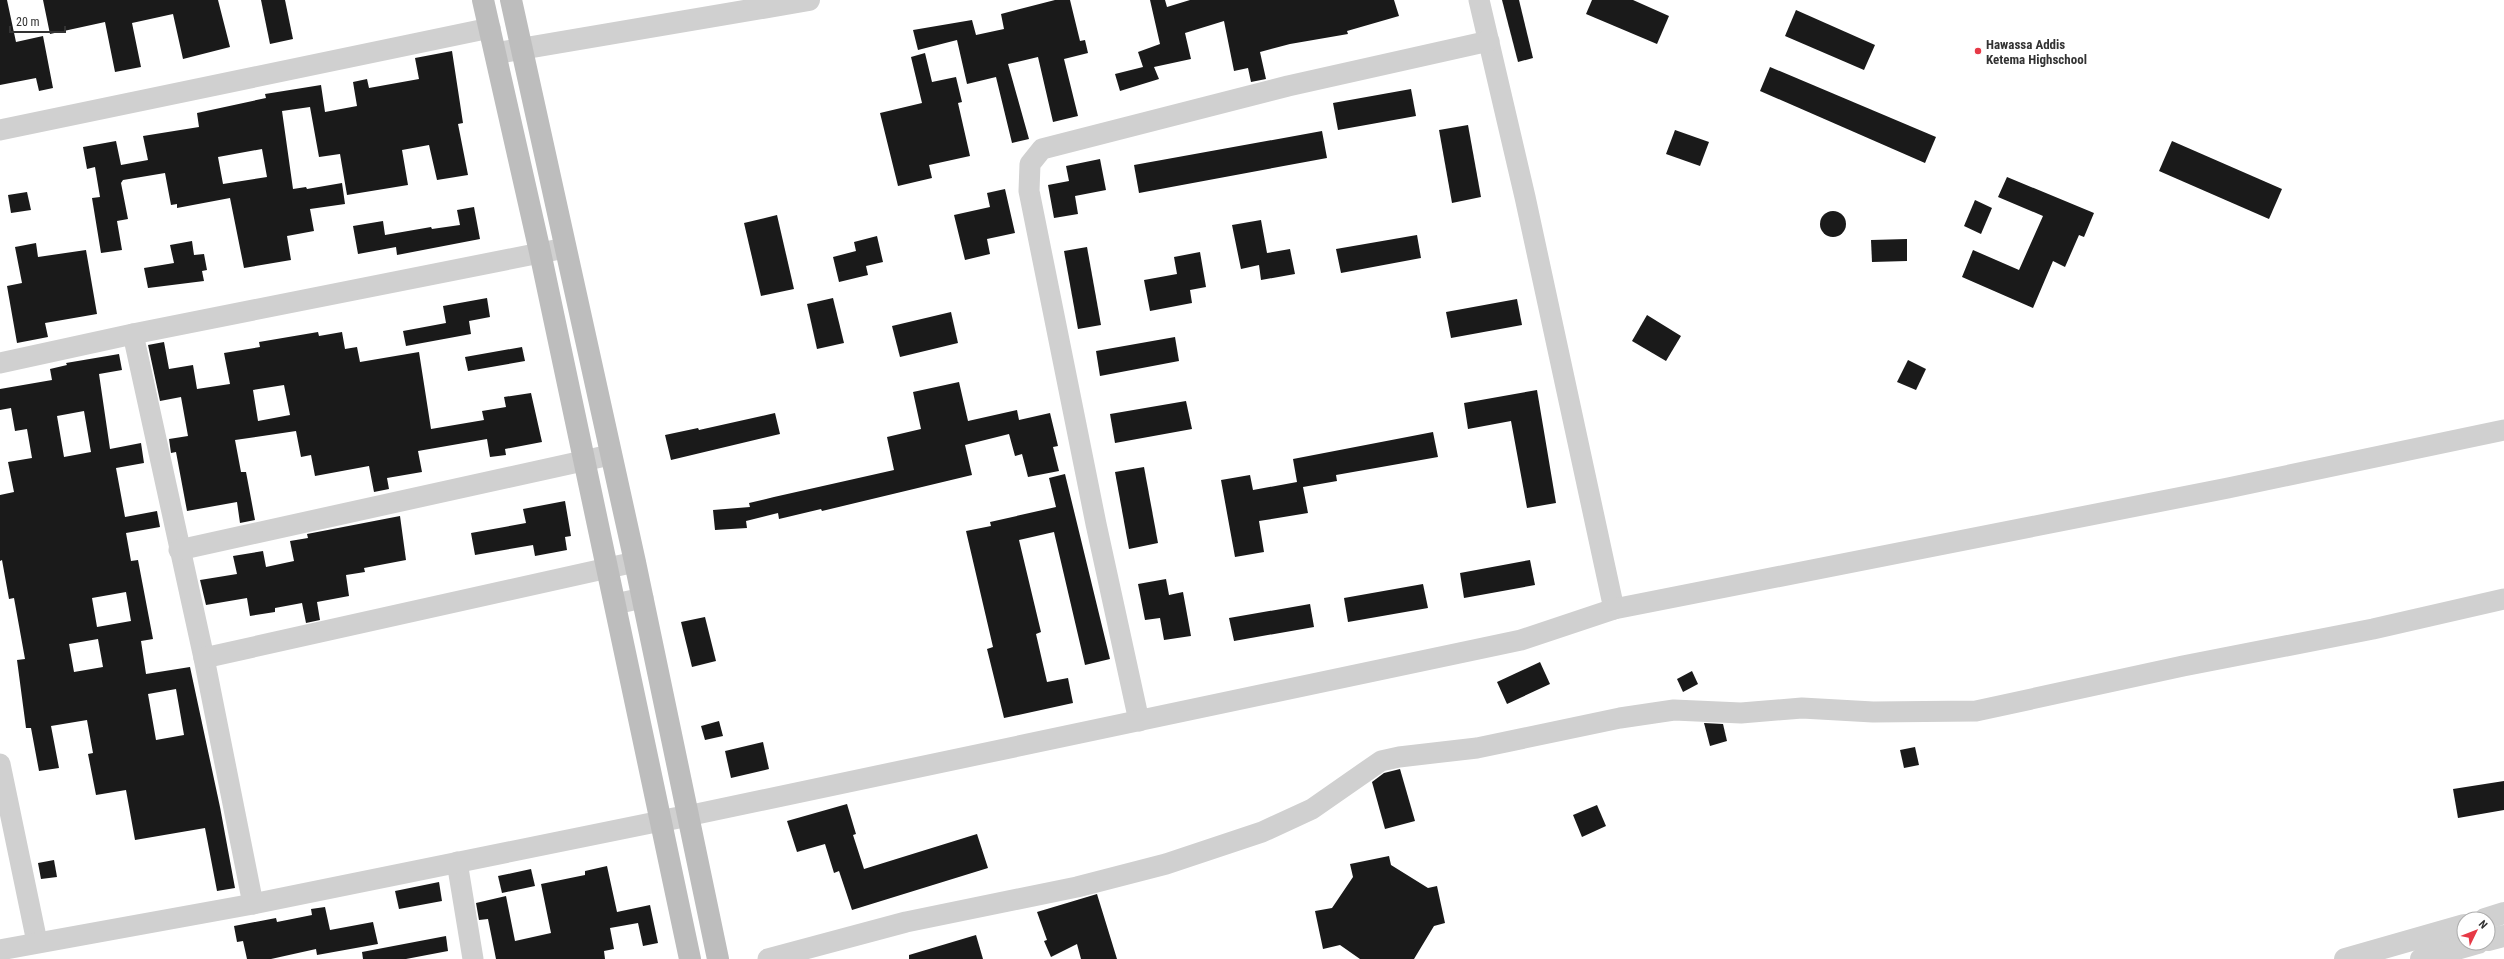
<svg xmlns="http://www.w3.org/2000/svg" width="2504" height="959" font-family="'Roboto Condensed',sans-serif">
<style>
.building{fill:#1a1a1a;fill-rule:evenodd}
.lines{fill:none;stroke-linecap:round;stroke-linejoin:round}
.minor{stroke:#d0d0d0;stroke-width:21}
.tertiary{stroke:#d0d0d0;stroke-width:22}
.secondary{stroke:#bdbdbd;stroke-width:22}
.poi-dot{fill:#e63946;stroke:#fff;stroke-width:1.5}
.labels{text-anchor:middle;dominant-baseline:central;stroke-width:4;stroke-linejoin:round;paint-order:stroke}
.poi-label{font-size:13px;font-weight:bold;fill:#333;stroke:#fff;text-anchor:start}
</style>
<rect width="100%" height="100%" fill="#fff"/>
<!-- building -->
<g class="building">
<polygon points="0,0 7,0 16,42 43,36 53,88 39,91 36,78 0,85"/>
<polygon points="43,0 218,0 230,47 183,59 173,14 132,23 141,67 115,72 105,22 50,34"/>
<polygon points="261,0 285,0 293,39 270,44"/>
<polygon points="1055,0 1070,0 1080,41 1085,40 1088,53 1064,59 1078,116 1053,122 1038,57 1008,64 1029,139 1012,143 996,77 967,84 957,40 918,50 913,30 972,20 976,35 1004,29 1001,14"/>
<polygon points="1150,0 1165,0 1167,7 1190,0 1394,0 1399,16 1347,31 1348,34 1290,44 1260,52 1266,79 1251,82 1248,68 1234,71 1224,21 1185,33 1191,59 1154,67 1159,79 1120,91 1115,74 1143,67 1138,52 1160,44"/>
<polygon points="1502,0 1519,0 1533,58 1518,62"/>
<polygon points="1592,0 1633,0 1669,16 1657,44 1586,14"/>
<polygon points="1796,10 1875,45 1864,70 1785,36"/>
<path d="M 452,51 L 463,123 L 458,124 L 468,175 L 437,180 L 429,145 L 402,150 L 408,185 L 347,195 L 340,154 L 319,157 L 310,107 L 282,111 L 293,189 L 306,187 L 307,189 L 342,183 L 345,204 L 310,209 L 314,231 L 287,236 L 291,260 L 244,268 L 230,198 L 177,208 L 177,204 L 171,205 L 165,173 L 123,180 L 121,183 L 128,219 L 117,221 L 122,250 L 101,253 L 92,198 L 100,197 L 95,167 L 87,169 L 83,147 L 116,141 L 121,165 L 148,160 L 143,136 L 199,127 L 197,113 L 266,98 L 265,94 L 321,85 L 325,112 L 357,106 L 353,82 L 367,79 L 369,88 L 419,79 L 415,58 ZM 262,149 L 267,177 L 223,184 L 218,157 Z"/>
<polygon points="925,53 932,82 956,77 962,102 958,103 970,156 929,165 932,178 898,186 880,113 922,103 911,57"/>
<polygon points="1770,67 1936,137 1925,163 1760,91"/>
<polygon points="1411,89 1416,116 1338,130 1333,103"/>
<polygon points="1468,125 1481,197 1452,203 1439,130"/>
<polygon points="1675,130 1709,142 1700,166 1666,154"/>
<polygon points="1322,131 1327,158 1139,193 1134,165"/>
<polygon points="2172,141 2282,189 2269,219 2159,171"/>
<polygon points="1100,159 1106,190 1075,196 1078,214 1054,218 1048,185 1069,181 1066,166"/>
<polygon points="2007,177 2094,213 2084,237 2079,235 2065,267 2053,261 2033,308 1962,277 1973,250 2019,270 2043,216 1998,197"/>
<polygon points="1005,189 1015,233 987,239 990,254 965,260 954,215 990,207 987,193"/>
<polygon points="27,192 31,210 11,213 8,195"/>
<polygon points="1975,200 1992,208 1981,234 1964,226"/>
<polygon points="474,207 480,239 397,255 396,247 358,254 353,226 383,221 385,235 431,227 432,229 460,225 457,210"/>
<circle cx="1833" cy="224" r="13"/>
<polygon points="777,215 794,289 761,296 744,223"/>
<polygon points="1261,220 1267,253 1290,249 1295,274 1261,280 1259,265 1241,269 1232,225"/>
<polygon points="1417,235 1421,258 1341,273 1336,249"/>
<polygon points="877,236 883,262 866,266 868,275 839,282 833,257 856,251 854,242"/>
<polygon points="1907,239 1907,261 1872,262 1871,240"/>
<polygon points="192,241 194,255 204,254 207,270 202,271 204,281 148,288 144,268 174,263 170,245"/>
<polygon points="36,243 38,257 86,250 97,314 45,323 48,337 17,343 7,286 22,283 15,247"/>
<polygon points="1087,247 1101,325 1078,329 1064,251"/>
<polygon points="1200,252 1206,287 1190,290 1192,303 1150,311 1144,280 1177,274 1174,257"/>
<polygon points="487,298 490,317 469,321 471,334 406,346 403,331 446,323 443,306"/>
<polygon points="833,298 844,343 817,349 807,304"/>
<polygon points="1517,299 1522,325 1451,338 1446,312"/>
<polygon points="951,312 958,343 900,357 892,326"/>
<polygon points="1647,315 1681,336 1666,361 1632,341"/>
<path d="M 318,332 L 319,336 L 342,332 L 345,349 L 357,347 L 360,362 L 419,352 L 431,429 L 484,420 L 482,411 L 506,407 L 504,397 L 531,393 L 542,442 L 505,449 L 506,455 L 490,457 L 487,439 L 418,451 L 422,472 L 387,478 L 389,489 L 374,492 L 369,466 L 315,476 L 311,455 L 301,457 L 296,431 L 235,440 L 241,472 L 246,472 L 255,520 L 240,523 L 237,502 L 187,511 L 176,452 L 171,453 L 169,439 L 188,436 L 181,397 L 160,401 L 148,345 L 164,342 L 169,369 L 193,365 L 197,389 L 230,384 L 224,353 L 260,347 L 259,342 ZM 284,385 L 290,415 L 258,421 L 253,390 Z"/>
<polygon points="1175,337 1179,361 1100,376 1096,351"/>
<polygon points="522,347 525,361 468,371 465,357"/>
<path d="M 119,354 L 122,370 L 99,374 L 110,449 L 141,443 L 144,463 L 116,468 L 125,517 L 157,511 L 160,527 L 126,533 L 131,561 L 138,560 L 153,639 L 141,641 L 146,674 L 190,667 L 220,807 L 235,888 L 217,891 L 205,828 L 135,840 L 126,790 L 96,795 L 88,754 L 93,753 L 87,720 L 51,726 L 59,768 L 39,771 L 31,728 L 26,728 L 17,660 L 25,659 L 14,598 L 9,599 L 2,560 L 0,561 L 0,495 L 14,492 L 8,462 L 32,458 L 27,429 L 15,431 L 11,408 L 0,410 L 0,389 L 52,380 L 50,369 L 67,365 L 66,363 ZM 84,411 L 91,452 L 64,457 L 57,416 ZM 126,592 L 131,621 L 97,627 L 92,598 ZM 98,639 L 103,667 L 74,672 L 69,644 ZM 176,689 L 184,735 L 156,740 L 148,694 Z"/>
<polygon points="1908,360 1926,369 1916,390 1897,382"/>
<polygon points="959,382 968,421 1017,410 1019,420 1050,413 1058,446 1053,447 1059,471 1028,477 1022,454 1015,456 1009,434 965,445 972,475 822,511 821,509 779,519 778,513 746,521 747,528 715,530 713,510 750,507 749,503 774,497 894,470 887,437 921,429 913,392"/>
<polygon points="1537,390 1556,503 1527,508 1511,421 1468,429 1464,403"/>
<polygon points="1186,401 1192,429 1115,443 1110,414"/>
<polygon points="775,413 780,434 671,460 665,435 698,428 699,430"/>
<polygon points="1433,432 1438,457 1336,475 1337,481 1303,487 1308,513 1259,521 1264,552 1235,557 1221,480 1250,475 1253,490 1297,482 1293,459"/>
<polygon points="1144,467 1158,543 1129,549 1115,472"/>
<polygon points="1065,474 1110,659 1085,665 1054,532 1019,540 1041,632 1036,634 1047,682 1068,678 1073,703 1004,718 987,649 993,647 966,531 991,526 990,522 1056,507 1049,478"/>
<polygon points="565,501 571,536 565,537 567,550 535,556 533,545 475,555 471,533 526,523 523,509"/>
<polygon points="400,516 406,560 364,568 365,572 346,575 349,596 317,602 320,620 306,623 302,603 275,608 275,612 250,616 247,598 206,605 200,580 237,574 233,556 263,551 266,567 294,561 290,541 308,538 307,534"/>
<polygon points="1530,560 1535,585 1464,598 1460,573"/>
<polygon points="1166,579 1169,595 1183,592 1191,636 1164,640 1160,618 1145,620 1138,584"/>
<polygon points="1423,584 1428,608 1348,622 1344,598"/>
<polygon points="1310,604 1314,627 1234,641 1229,618"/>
<polygon points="705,617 716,661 692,667 681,622"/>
<polygon points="1540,662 1550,684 1507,704 1497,682"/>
<polygon points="1692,671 1698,684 1683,692 1677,679"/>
<polygon points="719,721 723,736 705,740 701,726"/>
<polygon points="1704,723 1723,724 1727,741 1710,746"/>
<polygon points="763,742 769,769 731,778 725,751"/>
<polygon points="1915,747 1919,765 1904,768 1900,750"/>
<polygon points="1400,769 1415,821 1385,829 1372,782 1384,773"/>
<polygon points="2504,781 2504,810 2458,818 2453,789"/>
<polygon points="847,804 856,834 853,835 864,869 977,834 988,868 852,910 839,871 834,873 825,844 797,852 787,821"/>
<polygon points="1597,805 1606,826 1582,837 1573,815"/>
<polygon points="1389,856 1391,865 1428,888 1437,886 1445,923 1434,926 1414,959 1360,959 1340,945 1323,949 1315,911 1332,908 1353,877 1350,864"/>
<polygon points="54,860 57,877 41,879 38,863"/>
<polygon points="607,866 617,912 650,905 658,943 643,946 638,923 610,928 614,949 604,951 605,959 496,959 488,919 479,920 476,903 506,896 515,941 551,933 541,884 585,875 585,871"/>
<polygon points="531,869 535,886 502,893 498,876"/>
<polygon points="439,882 442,901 399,909 395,891"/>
<polygon points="1097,894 1117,959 1081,959 1077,944 1051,957 1044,941 1047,940 1037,912"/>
<polygon points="325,907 330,930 373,922 378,944 317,955 316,949 271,959 247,959 243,941 237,942 234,926 276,918 277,922 312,915 311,909"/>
<polygon points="976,935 983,959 909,959 909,955"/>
<polygon points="446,936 448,951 406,959 363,959 362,952"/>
</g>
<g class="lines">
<!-- minor -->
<g class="minor">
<polyline points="1479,0 1525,197 1614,609"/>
<polyline points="0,130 490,28"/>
<polyline points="133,334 204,658 253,904"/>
<polyline points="0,363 133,334 565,248"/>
<polyline points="179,550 610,455"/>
<polyline points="615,604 643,598"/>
<polyline points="204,658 635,562"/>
<polyline points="1139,721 1096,524 1029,191 1030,164 1042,149 1288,86 1489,41"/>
<polyline points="0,764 37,942"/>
<polyline points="687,816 1521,640 1614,609 2228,488 2504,430"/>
<polyline points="457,862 473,959"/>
<polyline points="0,950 253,904 661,821"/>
<polyline points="768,959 906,922 1077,887 1166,864 1262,832 1312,809 1381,761 1399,757 1477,748 1620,718 1674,710 1741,713 1802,708 1873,712 1976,711 2183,666 2373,629 2504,599"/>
</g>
<!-- tertiary -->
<g class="tertiary">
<polyline points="497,53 809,0"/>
<polyline points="661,821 687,816"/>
<polyline points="2485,919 2504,913"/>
<polyline points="2488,940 2504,936"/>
<polyline points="2345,959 2464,925"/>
<polyline points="2421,959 2478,943"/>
</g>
<!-- secondary -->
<g class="secondary">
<polyline points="483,0 540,252 690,959"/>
<polyline points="511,0 635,562 718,959"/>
</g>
</g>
<!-- markers -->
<circle class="poi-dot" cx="1978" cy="51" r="4"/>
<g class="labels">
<!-- poi labels -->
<g class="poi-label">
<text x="1986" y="44">Hawassa Addis<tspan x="1986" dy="15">Ketema Highschool</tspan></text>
</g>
</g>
<!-- north arrow -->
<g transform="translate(2476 931) rotate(47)"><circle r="19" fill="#ffffff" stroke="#adadad"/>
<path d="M0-3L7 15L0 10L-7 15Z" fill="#e63946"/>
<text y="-6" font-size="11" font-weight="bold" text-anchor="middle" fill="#333333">N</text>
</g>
<!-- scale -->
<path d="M10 26v6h55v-6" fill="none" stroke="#333333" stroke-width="2"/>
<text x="16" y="26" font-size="12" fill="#333333" stroke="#ffffff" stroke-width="3" paint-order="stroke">20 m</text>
</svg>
